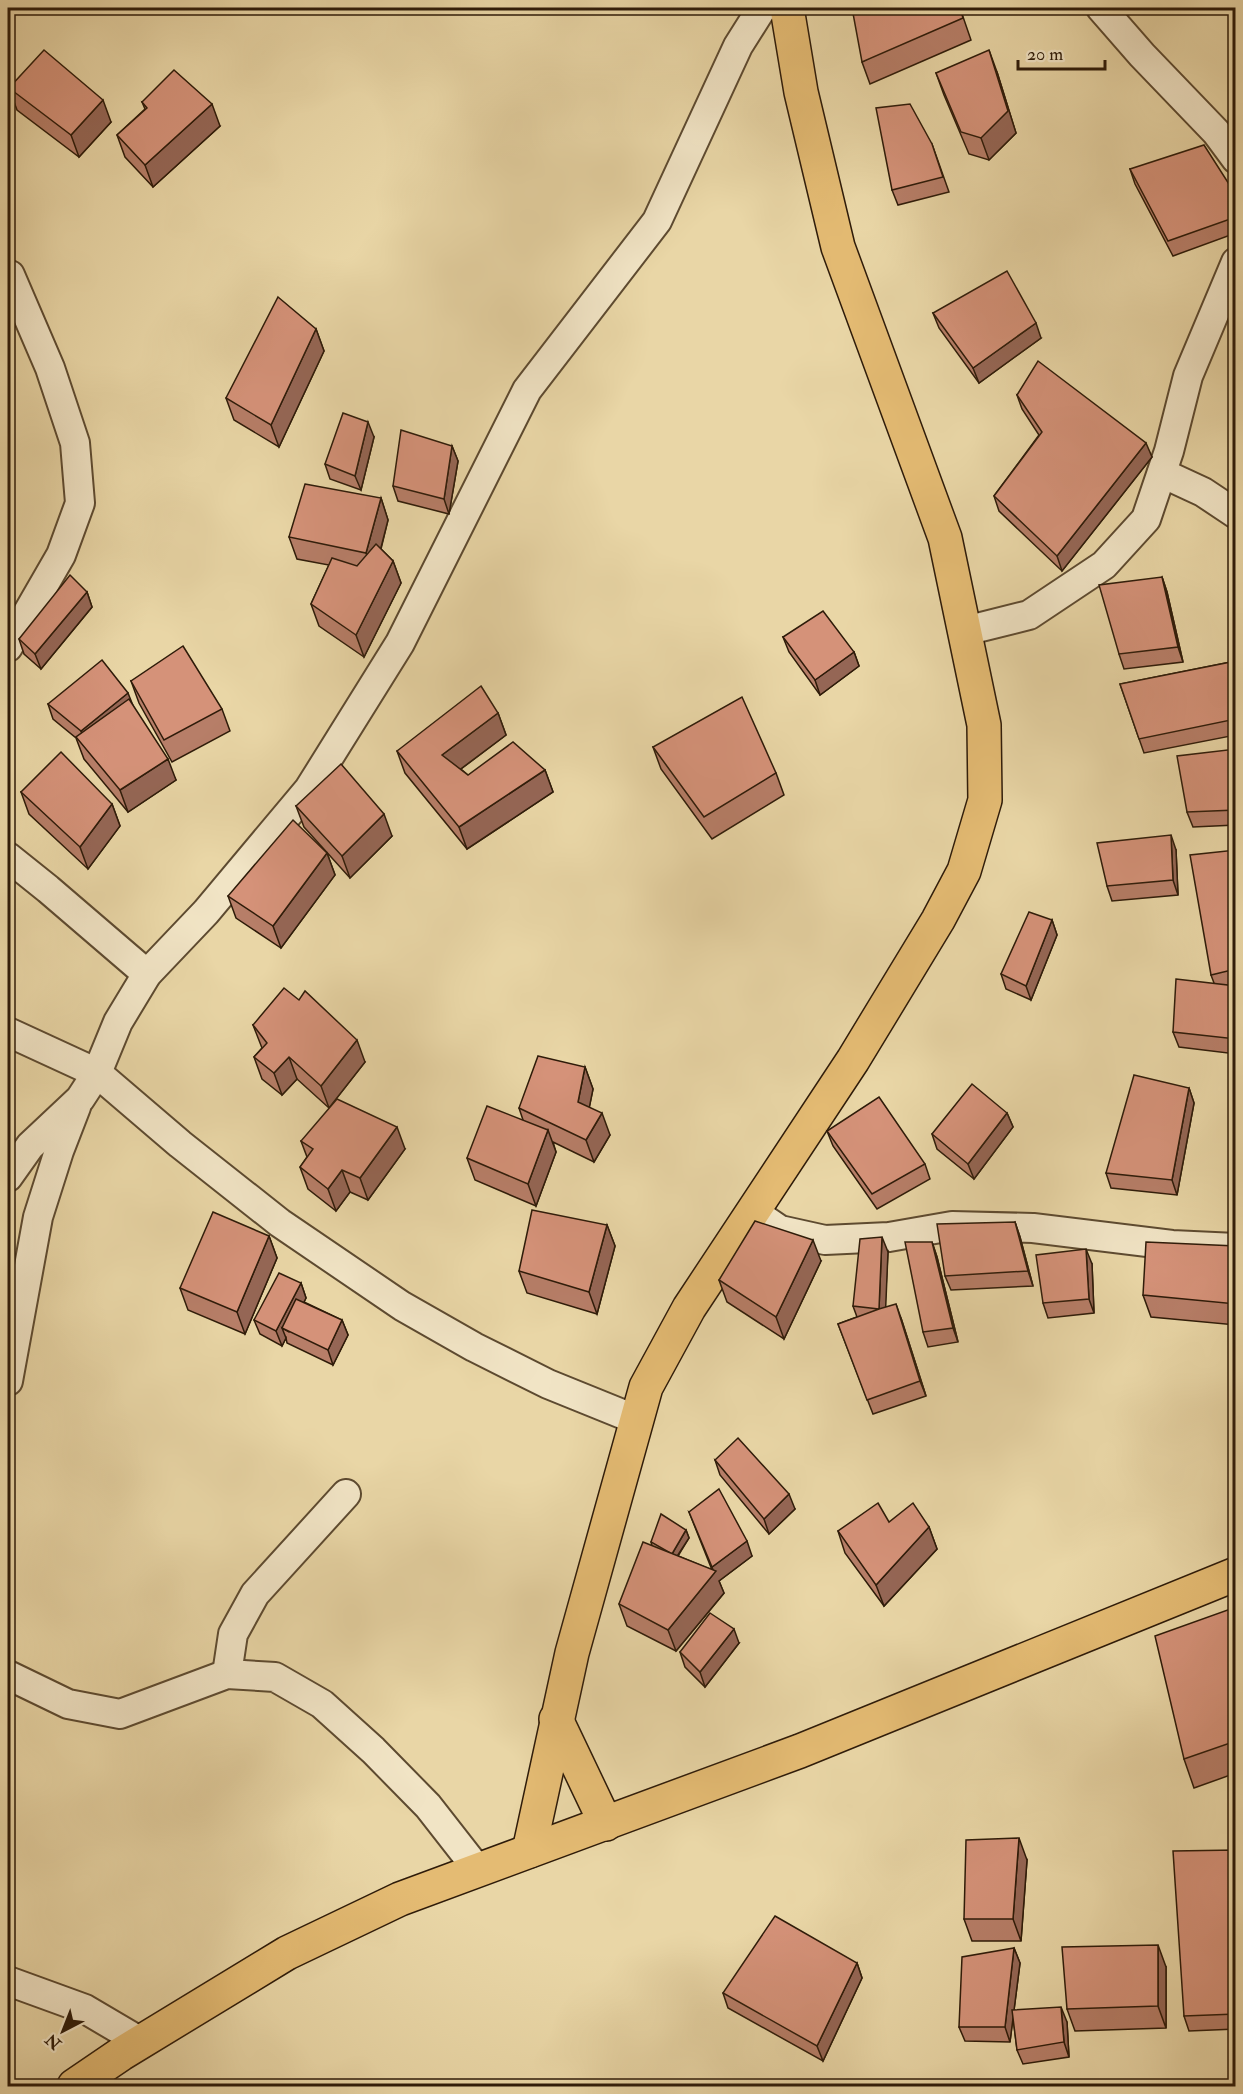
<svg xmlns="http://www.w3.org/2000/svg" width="1243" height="2094" font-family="'IM FELL Double Pica',serif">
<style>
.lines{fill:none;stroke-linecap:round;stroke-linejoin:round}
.minor-casing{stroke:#5d4a30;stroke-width:32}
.major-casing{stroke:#2e1b09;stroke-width:36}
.minor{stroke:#f1e4c5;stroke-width:28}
.major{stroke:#e4bb73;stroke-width:33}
.wall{fill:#b77e68;stroke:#2e1b09;stroke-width:1.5}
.shaded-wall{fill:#956655;stroke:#2e1b09;stroke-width:1.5}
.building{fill:#d59279;stroke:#2e1b09;stroke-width:1.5}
</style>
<rect width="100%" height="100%" fill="#e9d6a6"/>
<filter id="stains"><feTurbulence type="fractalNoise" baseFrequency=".00333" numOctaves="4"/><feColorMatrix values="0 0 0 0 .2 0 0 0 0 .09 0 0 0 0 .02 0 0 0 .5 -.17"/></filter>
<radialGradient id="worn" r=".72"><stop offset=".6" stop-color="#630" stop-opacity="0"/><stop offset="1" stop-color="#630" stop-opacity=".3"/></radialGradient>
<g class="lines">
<defs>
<g id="minor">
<polyline points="1101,8 1142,55 1216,132 1236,159"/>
<polyline points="1162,473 1203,492 1236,514"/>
<polyline points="965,631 1029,615 1104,565 1146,519 1169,451 1188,376 1236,262"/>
<polyline points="8,647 61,555 80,503 75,443 50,368 10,275"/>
<polyline points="8,857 48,889 147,974"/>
<polyline points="8,1032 97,1073 180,1144 280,1223 402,1306 474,1347 548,1384 637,1420"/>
<polyline points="8,1177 30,1146 80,1099 97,1073 118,1022 147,974 206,912 309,789 400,643 527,390 657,221 738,46 762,8"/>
<polyline points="752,1211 780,1230 825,1240 889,1237 952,1226 1033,1228 1172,1245 1236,1248"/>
<polyline points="8,1381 38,1217 59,1151 76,1107"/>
<polyline points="227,1674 233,1634 255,1594 346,1494"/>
<polyline points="8,1675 68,1704 120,1714 227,1674 275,1677 322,1704 373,1750 428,1806 478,1870"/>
<polyline points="8,1981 85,2009 141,2042"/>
</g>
<g id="major">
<polyline points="556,1719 606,1824"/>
<polyline points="529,1851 572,1653 646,1387 689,1308 853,1060 938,920 964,871 985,800 984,725 945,538 838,247 801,92 787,8"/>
<polyline points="74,2086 121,2054 287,1953 400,1899 800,1751 1236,1574"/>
</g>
</defs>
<!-- minor casing -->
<use href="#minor" class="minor-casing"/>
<!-- major casing -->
<use href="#major" class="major-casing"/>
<!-- minor -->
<use href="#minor" class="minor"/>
<!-- major -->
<use href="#major" class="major"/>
</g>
<!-- wall -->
<g class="wall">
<polygon points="960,8 971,40 870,84 862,62"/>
<polygon points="997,72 1016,133 989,160 969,154 944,95 936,73"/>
<polygon points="9,88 111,122 79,157 17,110"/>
<polygon points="142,102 220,126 153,187 125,157 117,135 145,109"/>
<polygon points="932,144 949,192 898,205 892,190"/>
<polygon points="1130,169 1236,195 1236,233 1173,256 1135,184"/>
<polygon points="933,313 1041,338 979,383 939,328"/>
<polygon points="316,329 324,351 279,447 234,420 226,398"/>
<polygon points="1017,395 1152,457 1062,571 999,511 994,496 1039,435 1022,409"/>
<polygon points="374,437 361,490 330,479 325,464"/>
<polygon points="452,446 458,461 449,514 398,501 393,486"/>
<polygon points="381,498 388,520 381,549 393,561 401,583 364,657 319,626 311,604 329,565 297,559 289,537"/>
<polygon points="1162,577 1167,592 1183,662 1124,669 1119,654"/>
<polygon points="87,592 92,607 41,669 24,654 19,639"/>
<polygon points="783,637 854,652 859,666 820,695 789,652"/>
<polygon points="1236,661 1236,735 1144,753 1120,684"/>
<polygon points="131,681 222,709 230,731 172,762 139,703"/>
<polygon points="48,704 132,705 176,780 128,812 84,759 76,738 53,719"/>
<polygon points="498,713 506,735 461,769 468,775 545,770 553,792 467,849 405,773 397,751"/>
<polygon points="653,747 776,773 784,795 712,839 661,769"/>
<polygon points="1236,749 1236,825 1193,827 1187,812"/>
<polygon points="21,792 112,804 120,826 88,869 29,814"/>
<polygon points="296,806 392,836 350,878 304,827"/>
<polygon points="1176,850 1178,895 1112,901 1107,886"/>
<polygon points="1236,850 1236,985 1233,986 1236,986 1236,1054 1179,1047 1173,1032 1214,983 1211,975"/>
<polygon points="327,853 335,875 281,948 236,918 228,896"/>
<polygon points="1052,920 1057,935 1031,1000 1006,989 1001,974"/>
<polygon points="253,1025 365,1062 329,1108 297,1079 282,1095 262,1079 254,1057 262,1048"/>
<polygon points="585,1067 593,1089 589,1108 610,1135 594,1162 553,1142 556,1152 536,1206 475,1180 467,1158 523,1120 519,1108"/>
<polygon points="1189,1088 1194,1103 1177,1195 1111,1188 1106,1173"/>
<polygon points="1007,1113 1013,1127 974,1179 937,1149 932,1134"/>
<polygon points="827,1131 925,1164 930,1179 877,1209 833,1146"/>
<polygon points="301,1141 405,1149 368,1200 350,1192 336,1211 308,1189 300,1167 307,1157"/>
<polygon points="1015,1222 1020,1237 1033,1286 951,1290 945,1276"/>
<polygon points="607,1225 615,1246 597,1314 527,1293 519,1271"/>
<polygon points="269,1236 277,1258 245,1334 188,1310 180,1288"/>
<polygon points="932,1242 937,1257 958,1342 928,1347 923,1332"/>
<polygon points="1236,1246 1236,1325 1151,1317 1143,1295"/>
<polygon points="888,1252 885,1307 901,1318 926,1396 873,1414 838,1324 857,1317 853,1306"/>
<polygon points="821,1261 784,1339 727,1302 719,1280"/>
<polygon points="1092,1264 1094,1313 1048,1318 1043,1303"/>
<polygon points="301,1283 306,1298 304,1302 342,1320 348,1335 333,1365 287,1343 286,1338 282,1346 260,1334 254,1320"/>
<polygon points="715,1460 795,1509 769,1534 720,1475"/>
<polygon points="689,1512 752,1556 719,1581 724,1593 676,1651 627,1626 619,1604 652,1546 651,1542 686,1530 689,1538 678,1556 712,1570"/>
<polygon points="889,1522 929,1527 937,1549 884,1606 845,1553 838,1531"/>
<polygon points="1236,1607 1236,1773 1194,1788 1184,1759"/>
<polygon points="739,1643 705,1687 685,1667 680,1652"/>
<polygon points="1236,1850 1236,2029 1189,2031 1184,2016"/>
<polygon points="1027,1860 1021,1941 972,1941 964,1919"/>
<polygon points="1014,1948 1020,1963 1014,2010 1067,2022 1069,2057 1023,2064 1017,2050 1013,2017 1010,2042 965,2041 959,2027"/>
<polygon points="857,1963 862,1978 823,2061 728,2008 723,1993"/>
<polygon points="1166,1967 1166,2028 1075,2031 1067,2009"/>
</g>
<!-- shaded-wall -->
<g class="shaded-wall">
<polygon points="989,50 997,72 1016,133 989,160 981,138"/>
<polygon points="103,100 111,122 79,157 71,135"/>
<polygon points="212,104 220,126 153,187 145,165"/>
<polygon points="1036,323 1041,338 979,383 973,368"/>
<polygon points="316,329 324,351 279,447 271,425"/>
<polygon points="368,422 374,437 361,490 355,476"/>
<polygon points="1146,443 1152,457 1062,571 1057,556"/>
<polygon points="452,446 458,461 449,514 444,499"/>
<polygon points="381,498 388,520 374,575 366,553"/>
<polygon points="393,561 401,583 364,657 356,635"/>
<polygon points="1162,577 1167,592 1183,662 1178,647"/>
<polygon points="87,592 92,607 41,669 35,654"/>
<polygon points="854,652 859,666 820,695 815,680"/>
<polygon points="128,693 134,708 86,746 81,731"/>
<polygon points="498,713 506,735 450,777 442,755"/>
<polygon points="168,759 176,780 128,812 120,790"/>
<polygon points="545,770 553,792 467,849 459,827"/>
<polygon points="112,804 120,826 88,869 80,847"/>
<polygon points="384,814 392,836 350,878 342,856"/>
<polygon points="1171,835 1176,850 1178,895 1173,880"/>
<polygon points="327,853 335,875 281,948 273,926"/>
<polygon points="1052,920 1057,935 1031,1000 1026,986"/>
<polygon points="357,1040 365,1062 329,1108 321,1086"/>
<polygon points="289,1057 297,1079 282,1095 274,1073"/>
<polygon points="585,1067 593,1089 586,1124 578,1102"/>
<polygon points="1189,1088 1194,1103 1177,1195 1172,1180"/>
<polygon points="602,1113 610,1135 594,1162 586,1140"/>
<polygon points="1007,1113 1013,1127 974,1179 968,1164"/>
<polygon points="397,1127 405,1149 368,1200 360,1178"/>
<polygon points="548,1130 556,1152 536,1206 528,1184"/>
<polygon points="342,1170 350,1192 336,1211 328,1189"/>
<polygon points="1015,1222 1020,1237 1033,1286 1028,1271"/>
<polygon points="607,1225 615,1246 597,1314 589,1292"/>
<polygon points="269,1236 277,1258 245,1334 237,1312"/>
<polygon points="882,1237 888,1252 885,1324 879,1309"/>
<polygon points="813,1240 821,1261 784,1339 776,1317"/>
<polygon points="932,1242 937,1257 958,1342 953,1328"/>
<polygon points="1086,1249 1092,1264 1094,1313 1089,1299"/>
<polygon points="301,1283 306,1298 289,1332 282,1328 286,1338 282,1346 276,1331"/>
<polygon points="896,1304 901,1318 926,1396 920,1381"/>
<polygon points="342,1320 348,1335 333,1365 328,1350"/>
<polygon points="789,1494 795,1509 769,1534 764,1519"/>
<polygon points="929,1527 937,1549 884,1606 876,1585"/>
<polygon points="686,1530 689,1538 674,1561 672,1554"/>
<polygon points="747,1541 752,1556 719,1581 724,1593 676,1651 668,1630 714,1573 712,1567"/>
<polygon points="734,1629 739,1643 705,1687 700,1672"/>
<polygon points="1019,1838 1027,1860 1021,1941 1013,1919"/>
<polygon points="1158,1945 1166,1967 1166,2028 1158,2006"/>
<polygon points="1014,1948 1020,1963 1010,2042 1005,2027"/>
<polygon points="857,1963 862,1978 823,2061 817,2046"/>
<polygon points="1061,2007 1067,2022 1069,2057 1064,2042"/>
</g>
<!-- building -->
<g class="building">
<polygon points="852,8 960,8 963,18 862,62"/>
<polygon points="44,50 103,100 71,135 9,88"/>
<polygon points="989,50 1008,111 981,138 961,132 936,73"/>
<polygon points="174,70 212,104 145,165 117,135 147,108 142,102"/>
<polygon points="910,104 932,144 943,177 892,190 876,108"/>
<polygon points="1204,145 1236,195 1236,217 1168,241 1130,169"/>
<polygon points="1007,271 1036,323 973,368 933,313"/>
<polygon points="278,297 316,329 271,425 226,398"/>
<polygon points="1038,361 1146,443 1057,556 994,496 1042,432 1017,395"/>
<polygon points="343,413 368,422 355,476 325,464"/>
<polygon points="401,430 452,446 444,499 393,486"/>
<polygon points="305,484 381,498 366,553 289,537"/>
<polygon points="376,544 393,561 356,635 311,604 332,558 357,566"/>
<polygon points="70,575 87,592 35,654 19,639"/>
<polygon points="1162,577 1178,647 1119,654 1099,585"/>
<polygon points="823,611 854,652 815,680 783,637"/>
<polygon points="183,646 222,709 164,740 131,681"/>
<polygon points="102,660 128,693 81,731 48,704"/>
<polygon points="1236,661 1236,719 1139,739 1120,684"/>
<polygon points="481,686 498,713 442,755 468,775 513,742 545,770 459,827 397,751"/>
<polygon points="742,697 776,773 704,817 653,747"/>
<polygon points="129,699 168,759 120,790 76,737"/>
<polygon points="1236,749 1236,810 1187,812 1177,756"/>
<polygon points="61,752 112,804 80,847 21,792"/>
<polygon points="341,764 384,814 342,856 296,806"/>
<polygon points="293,820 327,853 273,926 228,896"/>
<polygon points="1171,835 1173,880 1107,886 1097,843"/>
<polygon points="1236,850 1236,969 1211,975 1190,855"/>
<polygon points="1029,912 1052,920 1026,986 1001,974"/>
<polygon points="1176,979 1236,986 1236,1039 1173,1032"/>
<polygon points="284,988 299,1000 305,991 357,1040 321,1086 289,1057 274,1073 254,1057 267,1043 253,1025"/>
<polygon points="538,1056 585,1067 578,1102 602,1113 586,1140 519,1108"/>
<polygon points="1134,1075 1189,1088 1172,1180 1106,1173"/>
<polygon points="972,1084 1007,1113 968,1164 932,1134"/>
<polygon points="1236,1086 1236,1142 1233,1142 1232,1087"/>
<polygon points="879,1097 925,1164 872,1194 827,1131"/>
<polygon points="337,1099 397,1127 360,1178 342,1170 328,1189 300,1167 313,1149 301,1141"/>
<polygon points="487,1106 548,1130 528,1184 467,1158"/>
<polygon points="532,1210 607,1225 589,1292 519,1271"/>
<polygon points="213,1212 269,1236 237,1312 180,1288"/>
<polygon points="755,1221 813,1240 776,1317 719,1280"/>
<polygon points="1015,1222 1028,1271 945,1276 937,1224"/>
<polygon points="882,1237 879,1309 896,1304 920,1381 867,1400 838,1324 879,1309 853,1306 860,1239"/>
<polygon points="905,1242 932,1242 953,1328 923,1332"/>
<polygon points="1146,1242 1236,1246 1236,1304 1143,1295"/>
<polygon points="1086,1249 1089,1299 1043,1303 1036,1255"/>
<polygon points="279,1273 301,1283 276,1331 254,1320"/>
<polygon points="296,1299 342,1320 328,1350 282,1328"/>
<polygon points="738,1438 789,1494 764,1519 715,1460"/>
<polygon points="719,1489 747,1541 712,1567 689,1512"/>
<polygon points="878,1503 889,1522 913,1503 929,1527 876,1585 838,1531"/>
<polygon points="661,1514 686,1530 672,1554 651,1542"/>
<polygon points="643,1542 716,1571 668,1630 619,1604"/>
<polygon points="1236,1607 1236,1741 1184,1759 1155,1636"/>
<polygon points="710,1613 734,1629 700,1672 680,1652"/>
<polygon points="1019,1838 1013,1919 964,1919 966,1840"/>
<polygon points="1236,1850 1236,2014 1184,2016 1173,1851"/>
<polygon points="775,1916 857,1963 817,2046 723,1993"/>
<polygon points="1158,1945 1158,2006 1067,2009 1062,1947"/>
<polygon points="1014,1948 1005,2027 959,2027 962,1957"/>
<polygon points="1061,2007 1064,2042 1017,2050 1012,2010"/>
</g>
<!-- margin -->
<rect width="1243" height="2094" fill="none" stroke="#e9d6a6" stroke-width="30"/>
<rect x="9" y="9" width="1225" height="2076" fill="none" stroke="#2e1b09" stroke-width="3"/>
<rect x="15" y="15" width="1213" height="2064" fill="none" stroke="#2e1b09" stroke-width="1.5"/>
<!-- north arrow -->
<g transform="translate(63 2031) rotate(222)" stroke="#f1e4c5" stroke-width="4.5" paint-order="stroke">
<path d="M0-4.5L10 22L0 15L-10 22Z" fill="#2e1b09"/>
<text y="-9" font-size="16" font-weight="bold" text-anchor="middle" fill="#2e1b09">N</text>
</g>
<!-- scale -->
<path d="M1018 60v9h87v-9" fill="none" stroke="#2e1b09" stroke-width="3"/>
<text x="1027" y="60" font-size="18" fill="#2e1b09" stroke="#f1e4c5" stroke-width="4.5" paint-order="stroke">20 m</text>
<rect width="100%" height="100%" filter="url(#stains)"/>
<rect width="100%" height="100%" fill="url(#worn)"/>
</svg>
